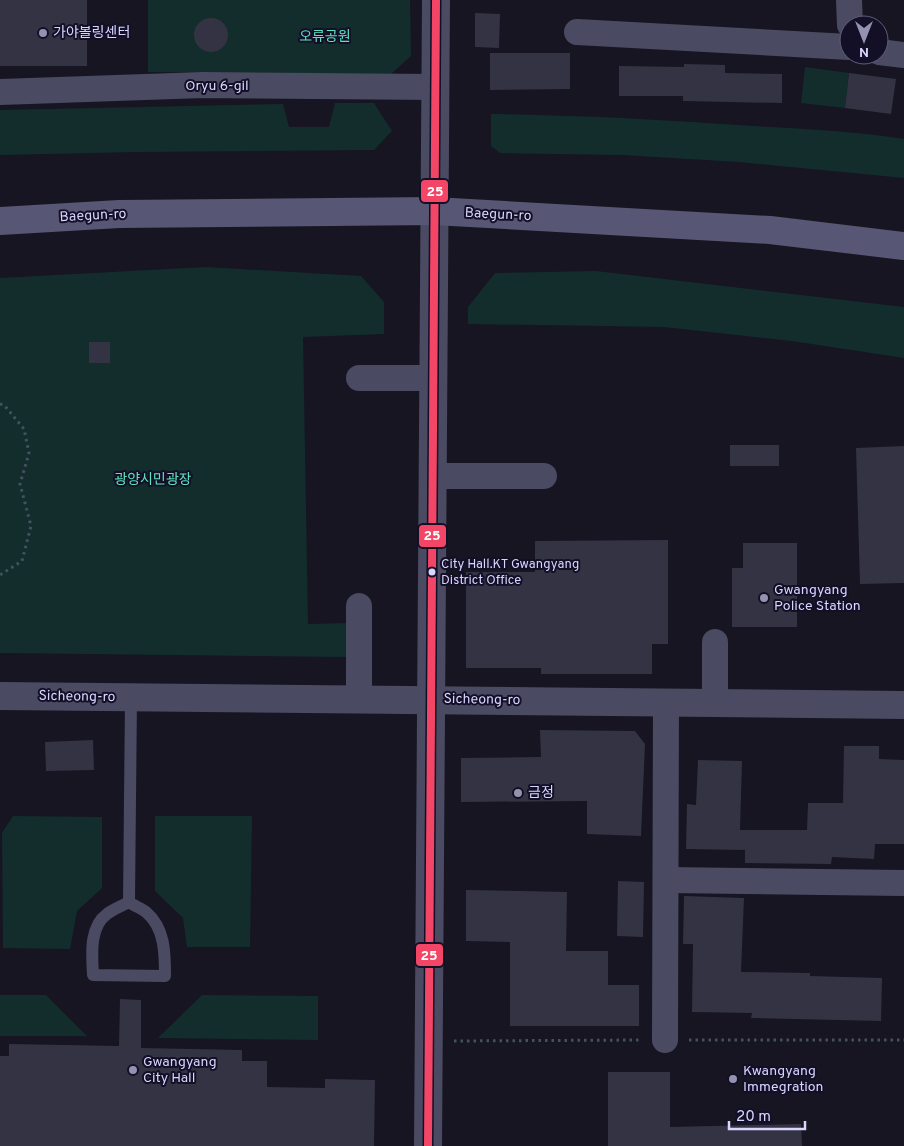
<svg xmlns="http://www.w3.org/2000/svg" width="904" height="1146" font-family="Overpass,'Noto Sans KR',sans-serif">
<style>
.green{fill:#132d2d}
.building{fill:#343343}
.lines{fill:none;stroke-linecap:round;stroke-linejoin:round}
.path{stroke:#44515e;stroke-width:3;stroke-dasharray:2.5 4;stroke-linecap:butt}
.service{stroke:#4a4a62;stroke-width:12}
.minor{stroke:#4a4a62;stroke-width:26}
.tertiary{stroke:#4a4a62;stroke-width:28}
.secondary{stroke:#575674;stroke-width:28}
.bus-1-casing{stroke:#120f27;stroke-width:11}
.bus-1{stroke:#f34667;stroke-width:8}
.poi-dot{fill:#9492b1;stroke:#120f27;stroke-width:2}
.bus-dot{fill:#d8d5ff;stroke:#120f27;stroke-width:2}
.labels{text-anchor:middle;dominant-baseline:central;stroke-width:4;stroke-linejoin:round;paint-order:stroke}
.bus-label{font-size:13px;fill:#d8d5ff;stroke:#120f27;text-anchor:start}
.poi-label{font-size:14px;fill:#d8d5ff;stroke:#120f27;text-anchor:start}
.park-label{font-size:14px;fill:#5ee1bc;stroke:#120f27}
.street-label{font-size:14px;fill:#d8d5ff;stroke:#120f27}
.line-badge{stroke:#120f27;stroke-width:2}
.badge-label{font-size:14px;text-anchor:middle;font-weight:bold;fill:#fff}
</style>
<rect width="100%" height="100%" fill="#161521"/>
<!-- green -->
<g class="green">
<polygon points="148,0 410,0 411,56 391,74 148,72"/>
<polygon points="805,67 849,73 845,108 801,103"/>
<polygon points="335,103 374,103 392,131 374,150 136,152 0,155 0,110 283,104 289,127 329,127"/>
<path d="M 491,114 C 578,115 666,120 753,126 C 803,129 854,131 904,139 L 904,178 L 739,162 L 622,155 L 500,153 L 491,146 Z"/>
<polygon points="206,267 361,276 384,302 384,334 303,337 308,624 350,623 350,657 0,653 0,278"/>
<polygon points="596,271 904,307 904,358 792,341 664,327 468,324 468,307 495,273"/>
<polygon points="13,816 102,817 102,888 77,911 70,949 3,948 2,833"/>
<polygon points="155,816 252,816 250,947 187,947 183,918 155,891"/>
<polygon points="0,995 46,995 87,1036 0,1036"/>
<polygon points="202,995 318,996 318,1040 158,1038"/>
</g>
<!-- building -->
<g class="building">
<rect x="0" y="0" width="87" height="66"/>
<polygon points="475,13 500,14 499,48 475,47"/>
<circle cx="211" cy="35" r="17"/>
<polygon points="490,53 570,53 570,89 490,90"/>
<polygon points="684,64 725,65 725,73 782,74 782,103 683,101 683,96 619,96 619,66 684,67"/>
<polygon points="849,73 896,79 891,114 845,108"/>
<rect x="89" y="342" width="21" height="21"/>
<rect x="730" y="445" width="49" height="21"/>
<polygon points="904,446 904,583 860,584 856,448"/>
<polygon points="668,540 668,644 652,644 652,674 541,674 541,668 466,668 466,572 535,572 535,541"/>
<polygon points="743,543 797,543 797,627 732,627 732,568 743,568"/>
<polygon points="540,730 635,731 645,744 641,836 587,834 587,801 461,802 461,758 541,757"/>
<polygon points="93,740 94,770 46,771 45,742"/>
<polygon points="844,746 879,746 879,759 904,760 904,844 875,844 874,859 832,857 831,864 745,863 745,850 686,849 687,804 696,805 698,760 742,761 740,830 807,830 808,803 843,803"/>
<polygon points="618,881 644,882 643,937 617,936"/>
<polygon points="466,890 567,892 566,951 608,951 608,985 639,985 639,1026 510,1026 510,942 466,941"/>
<polygon points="684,896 744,898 741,972 810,973 810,976 882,978 881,1021 751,1018 752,1013 692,1012 693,944 683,944"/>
<polygon points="120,999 141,1000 141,1048 242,1050 242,1061 267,1061 267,1087 325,1088 325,1079 375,1080 374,1146 0,1146 0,1056 9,1056 9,1044 119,1046"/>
<polygon points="608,1072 670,1072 670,1127 801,1124 802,1146 608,1146"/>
</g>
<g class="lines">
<!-- path -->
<g class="path">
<polyline points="0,404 4,405 24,429 29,453 20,484 31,526 22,561 0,575"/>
<polyline points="689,1040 904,1040"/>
<polyline points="454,1041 641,1040"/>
</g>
<!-- service -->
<path class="service" d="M 129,902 C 134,906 141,908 146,912 C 165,928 165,953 165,976 L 93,975 C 92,955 89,927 107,914 C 113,909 122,906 129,902 L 131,697"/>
<!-- minor -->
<g class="minor">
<polyline points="849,0 850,25"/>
<polyline points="577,32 849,47"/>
<polyline points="879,52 904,55"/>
<polyline points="0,92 203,85 435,87"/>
<polyline points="359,378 433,378"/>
<polyline points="432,476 544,476"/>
<polyline points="715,642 715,702"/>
<polyline points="359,699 359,606"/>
<polyline points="666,880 904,883"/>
<polyline points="665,1040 666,702"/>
</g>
<!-- tertiary -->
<g class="tertiary">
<polyline points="0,696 904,705"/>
<polyline points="428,1146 436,0"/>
</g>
<!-- secondary -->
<polyline class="secondary" points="0,221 119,214 434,211 770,230 904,246"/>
<defs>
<polyline id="bus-1" points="428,1146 436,0"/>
</defs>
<!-- bus-1 casing -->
<use href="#bus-1" class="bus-1-casing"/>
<!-- bus-1 -->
<use href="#bus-1" class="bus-1"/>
</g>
<!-- markers -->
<g class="poi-dot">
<circle cx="43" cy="33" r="5"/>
<circle cx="764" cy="598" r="5"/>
<circle cx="518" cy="793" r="5"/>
<circle cx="133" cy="1070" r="5"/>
<circle cx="733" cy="1079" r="5"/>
</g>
<circle class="bus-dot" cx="432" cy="572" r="4.5"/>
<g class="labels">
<!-- bus labels -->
<g class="bus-label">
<text x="441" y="565">City Hall.KT Gwangyang<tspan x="441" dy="16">District Office</tspan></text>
</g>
<!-- poi labels -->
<g class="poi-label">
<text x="53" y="33">가야볼링센터</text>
<text x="774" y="590">Gwangyang<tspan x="774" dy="16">Police Station</tspan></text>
<text x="528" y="793">금정</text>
<text x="143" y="1062">Gwangyang<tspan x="143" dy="16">City Hall</tspan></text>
<text x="743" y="1071">Kwangyang<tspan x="743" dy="16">Immegration</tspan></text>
</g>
<!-- park labels -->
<g class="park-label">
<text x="325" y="37">오류공원</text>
<text x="153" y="480">광양시민광장</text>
</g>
<!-- street labels -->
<g class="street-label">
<text x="217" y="86">Oryu 6-gil</text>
<text transform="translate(498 215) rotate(3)">Baegun-ro</text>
<text transform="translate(93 216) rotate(-3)">Baegun-ro</text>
<text transform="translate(77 697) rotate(1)">Sicheong-ro</text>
<text transform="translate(482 700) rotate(1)">Sicheong-ro</text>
</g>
</g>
<g class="line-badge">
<rect x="420" y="179" width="29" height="24" rx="5" fill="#f34667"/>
<rect x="418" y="524" width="29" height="24" rx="5" fill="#f34667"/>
<rect x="415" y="943" width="29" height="24" rx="5" fill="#f34667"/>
</g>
<g class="badge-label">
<text x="435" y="196">25</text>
<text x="432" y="540">25</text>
<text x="429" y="960">25</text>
</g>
<!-- north arrow -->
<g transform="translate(864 40) rotate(180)"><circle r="24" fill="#120f27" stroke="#615e7d"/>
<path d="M0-4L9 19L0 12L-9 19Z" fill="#9492b1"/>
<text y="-8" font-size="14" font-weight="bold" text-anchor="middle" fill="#d8d5ff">N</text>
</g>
<!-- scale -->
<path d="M729 1121v8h76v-8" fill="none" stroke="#d8d5ff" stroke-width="2.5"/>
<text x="736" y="1121" font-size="15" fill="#d8d5ff" stroke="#120f27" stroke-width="4" paint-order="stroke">20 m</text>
</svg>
